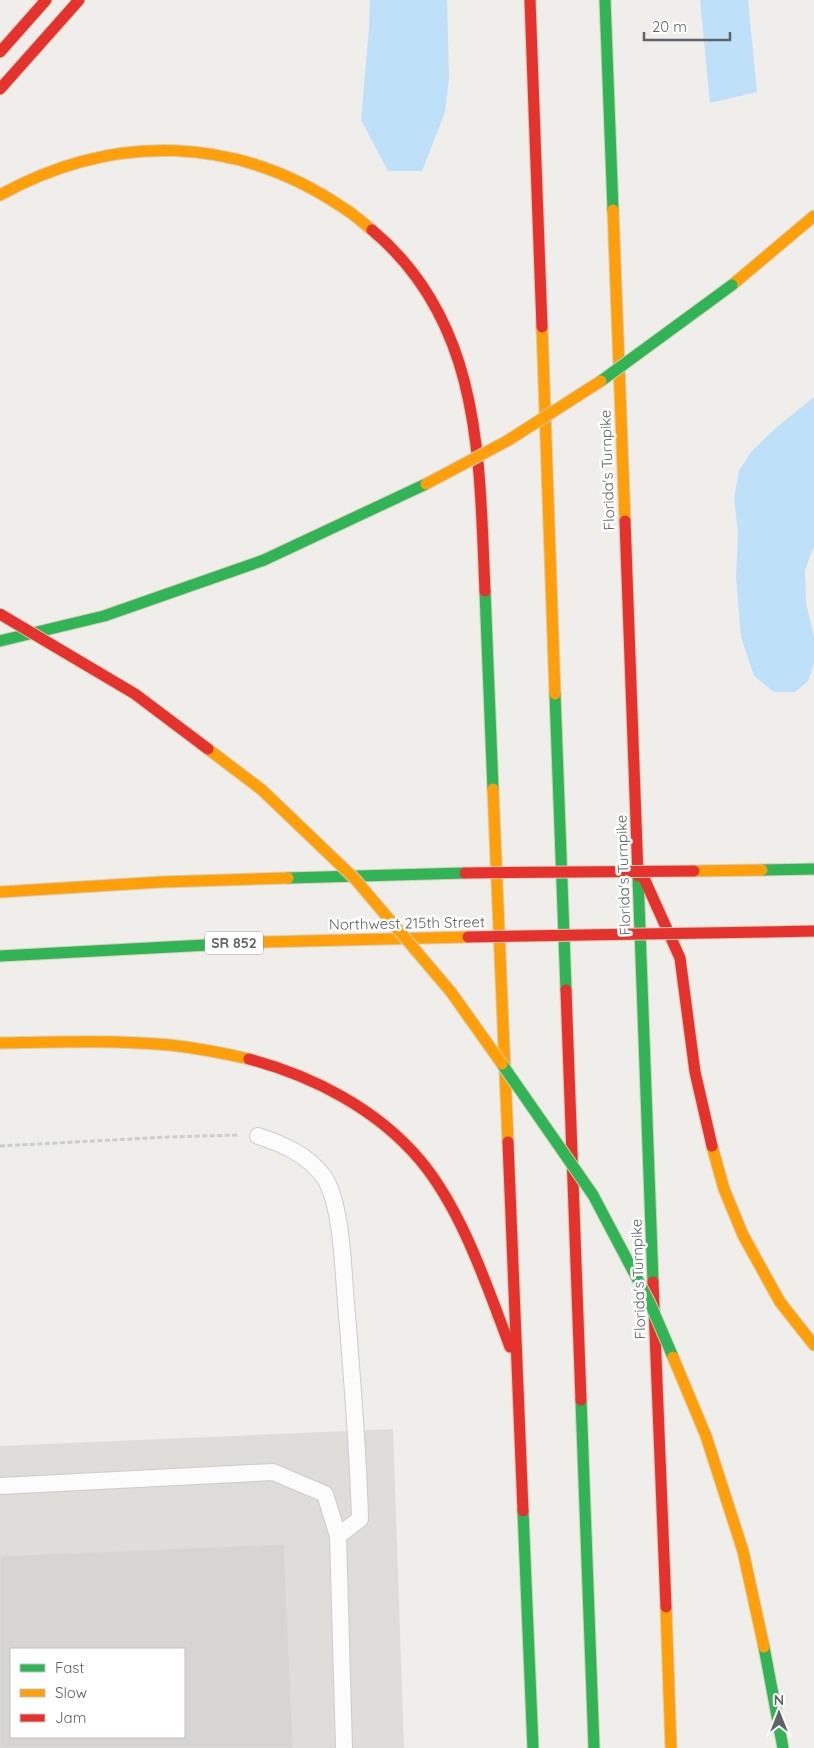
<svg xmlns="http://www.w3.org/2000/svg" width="814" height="1748" font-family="Quicksand,sans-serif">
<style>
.industrial{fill:#dfddda;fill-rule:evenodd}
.water{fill:#bfe0f9}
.building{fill:#d6d5d3;stroke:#deddd9;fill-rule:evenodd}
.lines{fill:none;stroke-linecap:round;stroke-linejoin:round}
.lane-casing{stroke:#cbcccc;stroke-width:18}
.fast-casing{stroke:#d7ceb8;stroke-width:13}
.slow-casing{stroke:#d7ceb8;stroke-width:13}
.jam-casing{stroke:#d7ceb8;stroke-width:13}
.path{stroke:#cacfcc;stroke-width:3;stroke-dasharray:5 2.5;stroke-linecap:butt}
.lane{stroke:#fdfcfc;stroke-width:16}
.fast{stroke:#30b455;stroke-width:11}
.slow{stroke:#ff9f0a;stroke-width:11}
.jam{stroke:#e5322d;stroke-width:11}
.fast-bridge-casing{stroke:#d7ceb8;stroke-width:13;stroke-linecap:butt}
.slow-bridge-casing{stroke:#d7ceb8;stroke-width:13;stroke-linecap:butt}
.jam-bridge-casing{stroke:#d7ceb8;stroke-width:13;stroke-linecap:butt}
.fast-bridge{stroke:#30b455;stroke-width:11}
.slow-bridge{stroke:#ff9f0a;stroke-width:11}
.jam-bridge{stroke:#e5322d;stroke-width:11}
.labels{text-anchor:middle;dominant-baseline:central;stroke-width:5;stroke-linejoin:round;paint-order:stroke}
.shield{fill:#fff;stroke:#8f9295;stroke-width:1}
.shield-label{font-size:14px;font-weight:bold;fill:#5f6368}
.street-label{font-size:15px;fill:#5f6368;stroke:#fff}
</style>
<rect width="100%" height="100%" fill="#efeeea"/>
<!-- industrial -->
<path class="industrial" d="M 393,1429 L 404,1748 L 0,1748 L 0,1446 ZM 11,1649 L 184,1649 L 184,1737 L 11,1737 Z"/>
<!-- water -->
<g class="water">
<polygon points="370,0 447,0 449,78 445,112 422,171 388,171 361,120 369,29"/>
<polygon points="700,0 748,0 757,92 710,103"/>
<polygon points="814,397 814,546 805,570 806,603 814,637 814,663 808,681 795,692 774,692 754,676 741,637 736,577 738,533 734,498 739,471 751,452 778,426"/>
</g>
<!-- building -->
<path class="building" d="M 284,1544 L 293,1748 L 0,1748 L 0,1556 ZM 11,1649 L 184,1649 L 184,1737 L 11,1737 Z"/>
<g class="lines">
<defs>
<g id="lane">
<path d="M 258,1136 C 283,1144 308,1155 324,1177 C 342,1204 343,1270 346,1303 C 352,1375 358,1447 360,1519 L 338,1536"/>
<polyline points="0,1486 273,1472 325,1494 338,1536 344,1748"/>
</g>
<g id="fast">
<polyline points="605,0 613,210"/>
<polyline points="485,591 493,789"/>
<polyline points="0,641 104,616 264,560 426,484"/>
<polyline points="555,694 566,990"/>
<polyline points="762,870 814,869"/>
<polyline points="638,876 653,1282"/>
<polyline points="288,878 465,873"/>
<polyline points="0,956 263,942"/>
<polyline points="581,1400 594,1748"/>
<polyline points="523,1511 533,1748"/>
</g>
<g id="slow">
<path d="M 0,195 C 114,132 237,135 345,209 C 355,215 363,223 372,230"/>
<polyline points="613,210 625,521"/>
<polyline points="732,285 814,216"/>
<polyline points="542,327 555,694"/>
<polyline points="493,789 508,1142"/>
<polyline points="0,892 161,882 288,878"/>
<polyline points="263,942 468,937"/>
<path d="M 0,1043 C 56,1042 113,1040 170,1045 C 197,1048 223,1053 249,1059"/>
<polyline points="712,1146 724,1189 743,1235 780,1302 814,1345"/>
<polyline points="666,1607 671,1748"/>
</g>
<g id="jam">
<polyline points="530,0 542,327"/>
<polyline points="0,52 46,0"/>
<polyline points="0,89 79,0"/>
<path d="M 372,230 C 483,323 479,460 485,591"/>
<polyline points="625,521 638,876"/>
<polyline points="643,876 680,958 695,1072 712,1146"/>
<polyline points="766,932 814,931"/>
<polyline points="566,990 581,1400"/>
<path d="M 249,1059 C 313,1076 377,1109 420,1160 C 462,1210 487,1286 510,1347"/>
<polyline points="508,1142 523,1511"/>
<polyline points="653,1282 666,1607"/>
</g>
</defs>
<!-- lane casing -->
<use href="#lane" class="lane-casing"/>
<!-- fast casing -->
<use href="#fast" class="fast-casing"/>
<!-- slow casing -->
<use href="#slow" class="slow-casing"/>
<!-- jam casing -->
<use href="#jam" class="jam-casing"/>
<!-- path -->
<polyline class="path" points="0,1146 168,1137 237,1135"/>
<!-- lane -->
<use href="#lane" class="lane"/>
<!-- fast -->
<use href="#fast" class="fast"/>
<!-- slow -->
<use href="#slow" class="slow"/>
<!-- jam -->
<use href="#jam" class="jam"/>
<defs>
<g id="fast-bridge">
<polyline points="601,381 732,285"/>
<polyline points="502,1064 593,1195 650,1303 673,1357"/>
<polyline points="764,1647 783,1748"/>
</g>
<g id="slow-bridge">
<polyline points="426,484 507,441 601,381"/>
<polyline points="208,749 262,790 355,879 451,992 502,1064"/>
<polyline points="694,871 762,870"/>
<polyline points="673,1357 706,1436 743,1551 764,1647"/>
</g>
<g id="jam-bridge">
<polyline points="0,614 135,694 208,749"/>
<polyline points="465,873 694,871"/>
<polyline points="468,937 766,932"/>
</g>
</defs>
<!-- fast-bridge casing -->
<use href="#fast-bridge" class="fast-bridge-casing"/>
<!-- slow-bridge casing -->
<use href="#slow-bridge" class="slow-bridge-casing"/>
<!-- jam-bridge casing -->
<use href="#jam-bridge" class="jam-bridge-casing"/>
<!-- fast-bridge -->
<use href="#fast-bridge" class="fast-bridge"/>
<!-- slow-bridge -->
<use href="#slow-bridge" class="slow-bridge"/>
<!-- jam-bridge -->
<use href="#jam-bridge" class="jam-bridge"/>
</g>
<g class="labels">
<!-- shield labels -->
<rect class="shield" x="205" y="931.5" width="58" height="23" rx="4"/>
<g class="shield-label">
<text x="234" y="943">SR 852</text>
</g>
<!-- street labels -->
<g class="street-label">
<text transform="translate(607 470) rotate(-92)">Florida's Turnpike</text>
<text transform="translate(623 875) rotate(-92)">Florida's Turnpike</text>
<text transform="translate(407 923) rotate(-1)">Northwest 215th Street</text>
<text transform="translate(638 1279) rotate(-92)">Florida's Turnpike</text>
</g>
</g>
<!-- legend -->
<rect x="10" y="1648" width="175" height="90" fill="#ffffff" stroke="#bfc1c3"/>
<rect x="20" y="1664" width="25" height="8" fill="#30b455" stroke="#bfc1c3"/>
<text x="55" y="1673" font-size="15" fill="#5f6368">Fast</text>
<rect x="20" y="1689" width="25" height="8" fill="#ff9f0a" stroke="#bfc1c3"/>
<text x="55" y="1698" font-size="15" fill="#5f6368">Slow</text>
<rect x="20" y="1714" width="25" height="8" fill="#e5322d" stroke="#bfc1c3"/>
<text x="55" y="1723" font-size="15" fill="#5f6368">Jam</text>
<!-- north arrow -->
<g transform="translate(779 1713)" stroke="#ffffff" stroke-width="4" paint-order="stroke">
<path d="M0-4L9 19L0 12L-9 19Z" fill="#5f6368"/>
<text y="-8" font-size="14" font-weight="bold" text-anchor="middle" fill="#5f6368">N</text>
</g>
<!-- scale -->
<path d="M644 32v8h86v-8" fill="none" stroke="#5f6368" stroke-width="2.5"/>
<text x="652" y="32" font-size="15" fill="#5f6368" stroke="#ffffff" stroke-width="4" paint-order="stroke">20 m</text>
</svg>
